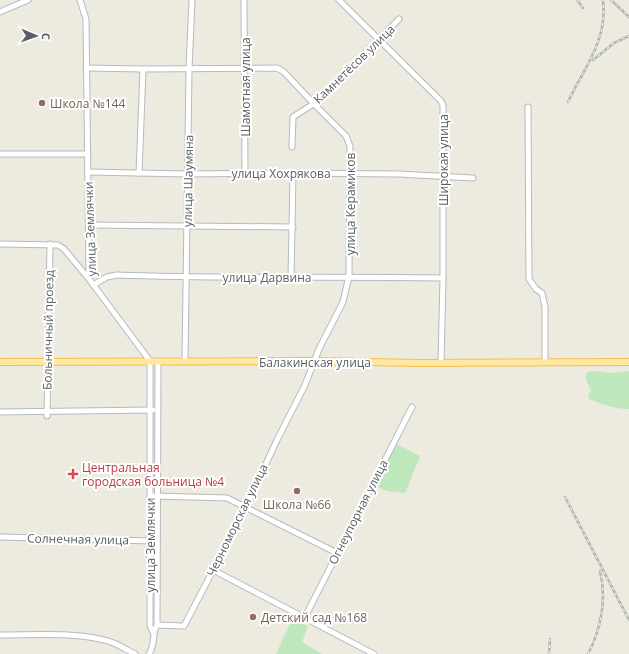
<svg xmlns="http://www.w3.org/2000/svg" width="629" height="654" font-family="'Open Sans',sans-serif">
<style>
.green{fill:#bee7bb}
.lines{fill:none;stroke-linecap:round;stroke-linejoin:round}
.minor-casing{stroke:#b6babe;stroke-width:7}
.major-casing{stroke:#fabc4c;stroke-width:8}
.minor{stroke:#fff;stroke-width:5}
.major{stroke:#ffe9a4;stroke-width:6}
.rail-casing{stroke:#b2b3b4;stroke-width:2.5}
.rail{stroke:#fff;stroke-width:1;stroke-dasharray:3;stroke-linecap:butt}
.education-dot{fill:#8d6e63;stroke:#fff;stroke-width:1.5}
.health-dot{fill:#e0444e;stroke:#fff;stroke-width:1.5}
.labels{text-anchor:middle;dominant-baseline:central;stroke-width:4;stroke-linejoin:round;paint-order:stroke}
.street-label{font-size:12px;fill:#595e63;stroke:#fff}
.education-label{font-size:12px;fill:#785e54;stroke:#fff;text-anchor:start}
.health-label{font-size:12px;fill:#be3a42;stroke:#fff;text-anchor:start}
</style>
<rect width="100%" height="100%" fill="#edeae0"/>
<!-- green -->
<g class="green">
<path d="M 594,371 L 610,373 L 629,371 L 629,409 C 615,409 602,404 589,399 L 588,394 L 591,391 C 589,384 583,379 587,372 Z"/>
<polygon points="396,444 420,456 405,493 387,491 376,486"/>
<polygon points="292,619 308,626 302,642 322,654 276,654"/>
</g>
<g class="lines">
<defs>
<g id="minor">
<polyline points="80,0 86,19 89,279 150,361 150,626 153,632"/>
<polyline points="244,0 245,174"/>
<polyline points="339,0 441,101 443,105 443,278 441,363"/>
<polyline points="0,12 28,0"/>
<polyline points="86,68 143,69 277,68 284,72 314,104 346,136 350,146 349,276 343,302 319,349 305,385 277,440 246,507 184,626 157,625"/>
<polyline points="528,107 529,279 536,289 542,293 545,307 545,362"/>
<polyline points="292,147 293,117 318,101 399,19"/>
<polyline points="0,154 88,154"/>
<polyline points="88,172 188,174 293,173 398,174 473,178"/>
<polyline points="139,173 143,69"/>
<polyline points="89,225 293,227"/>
<polyline points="0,244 58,245 64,249 89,279"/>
<polyline points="291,278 293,173"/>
<path d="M 93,285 L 107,277 L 117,275 C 226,279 335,276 443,278"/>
<polyline points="185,361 189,69 192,0"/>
<polyline points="0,412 153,410"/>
<polyline points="47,416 50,244"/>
<polyline points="153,496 227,498 337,553"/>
<polyline points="0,537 153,541"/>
<polyline points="213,570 374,654"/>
<polyline points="305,617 412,407"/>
<path d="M 0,635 C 34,635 71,632 104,640 C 115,642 125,649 135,654"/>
<path d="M 149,654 C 156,644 151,635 157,625 L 158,361"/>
</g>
<polyline id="major" points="0,362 314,361 420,363 629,362"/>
</defs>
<!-- minor casing -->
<use href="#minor" class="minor-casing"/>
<!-- major casing -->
<use href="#major" class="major-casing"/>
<!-- minor -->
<use href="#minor" class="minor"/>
<!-- major -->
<use href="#major" class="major"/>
<defs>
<g id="rail">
<polyline points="577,0 583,8"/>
<polyline points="611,0 629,17"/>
<polyline points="593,60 614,43 629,36"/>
<path d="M 568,102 C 584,68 608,40 603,0"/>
<polyline points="565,497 629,620"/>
<polyline points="549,654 550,639"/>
<path d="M 588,654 C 601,629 607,599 600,571"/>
</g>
</defs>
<!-- rail casing -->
<use href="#rail" class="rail-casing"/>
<!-- rail -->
<use href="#rail" class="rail"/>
</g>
<!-- markers -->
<g class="education-dot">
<circle cx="42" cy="103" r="4"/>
<circle cx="297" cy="491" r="4"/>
<circle cx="253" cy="617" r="4"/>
</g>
<path class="health-dot" d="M71 468h4v4h4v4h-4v4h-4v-4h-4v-4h4z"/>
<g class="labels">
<!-- street labels -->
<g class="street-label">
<text transform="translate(354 64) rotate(-44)">Камнетёсов улица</text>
<text transform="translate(245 87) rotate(-90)">Шамотная улица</text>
<text transform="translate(443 160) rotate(-90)">Широкая улица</text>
<text x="281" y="173">улица Хохрякова</text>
<text transform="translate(188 181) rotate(-89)">улица Шаумяна</text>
<text transform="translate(350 204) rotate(-90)">улица Керамиков</text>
<text transform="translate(90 229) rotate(-92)">улица Землячки</text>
<text x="267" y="277">улица Дарвина</text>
<text transform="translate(48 330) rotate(-89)">Больничный проезд</text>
<text x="315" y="362">Балакинская улица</text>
<text transform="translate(358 512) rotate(-63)">Огнеупорная улица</text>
<text transform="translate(237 520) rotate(-64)">Черноморская улица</text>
<text transform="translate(78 539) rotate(1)">Солнечная улица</text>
<text transform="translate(150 545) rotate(-90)">улица Землячки</text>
</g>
<!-- education labels -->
<g class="education-label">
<text x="50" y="103">Школа №144</text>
<text x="297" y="504" text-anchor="middle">Школа №66</text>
<text x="261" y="617">Детский сад №168</text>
</g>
<!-- health labels -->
<g class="health-label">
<text x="82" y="467">Центральная<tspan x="82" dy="14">городская больница №4</tspan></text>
</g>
</g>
<!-- north arrow -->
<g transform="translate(36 36) rotate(92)" stroke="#ffffff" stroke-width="3" paint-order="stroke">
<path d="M0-3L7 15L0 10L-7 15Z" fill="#595e63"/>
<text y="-6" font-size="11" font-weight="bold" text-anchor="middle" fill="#595e63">С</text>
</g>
</svg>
